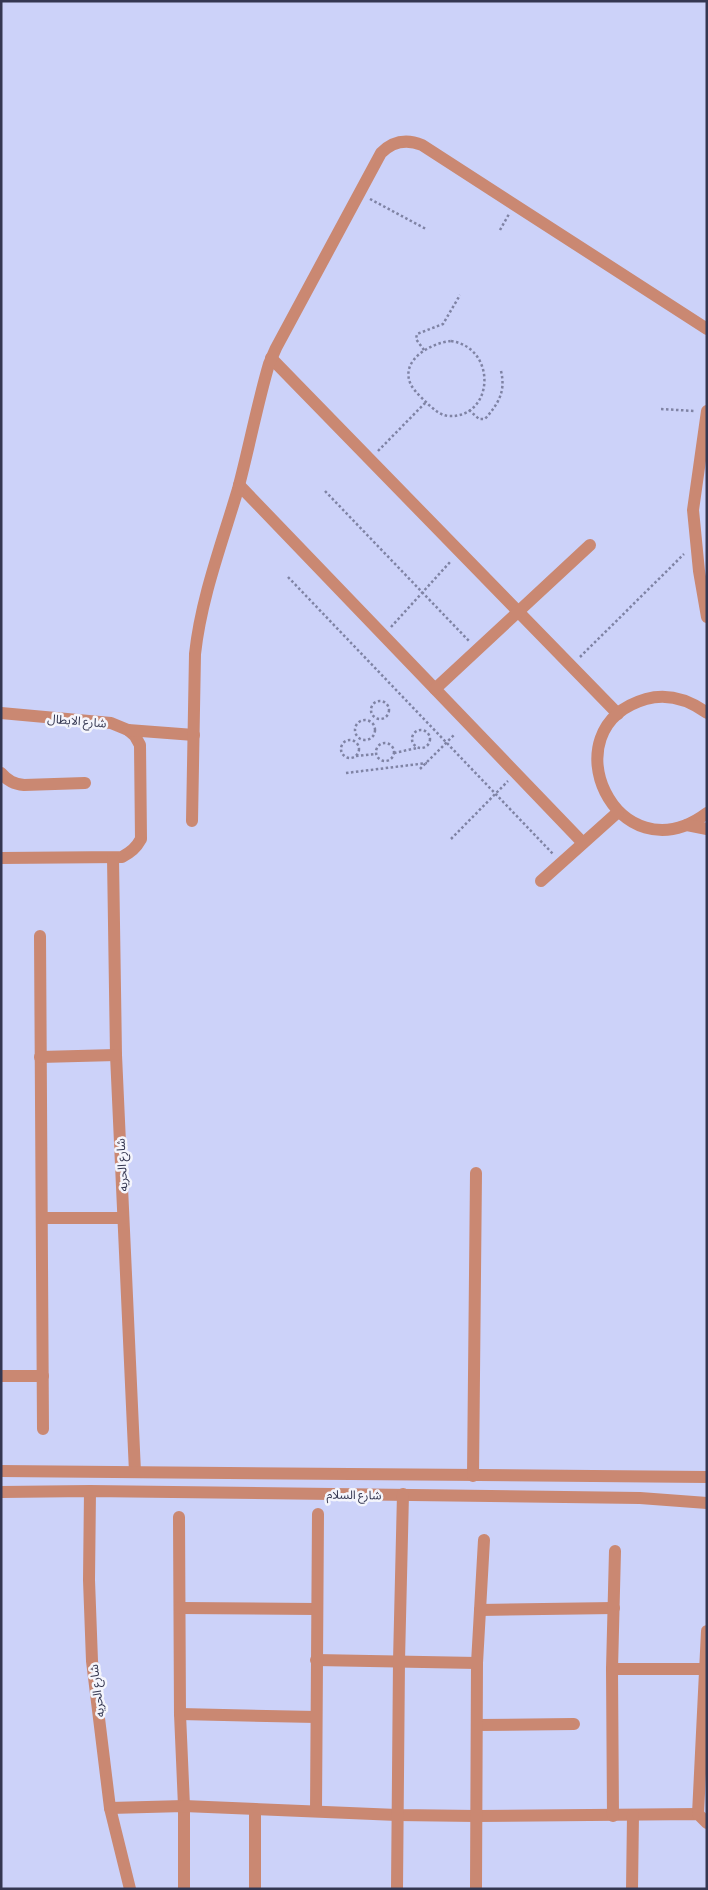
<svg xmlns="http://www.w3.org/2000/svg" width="708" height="1890" font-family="Literata,'Noto Sans Arabic',serif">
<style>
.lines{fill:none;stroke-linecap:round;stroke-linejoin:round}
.path{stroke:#7f83a4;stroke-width:2.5;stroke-dasharray:2.5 2.5;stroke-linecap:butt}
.minor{stroke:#ca8872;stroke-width:12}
.labels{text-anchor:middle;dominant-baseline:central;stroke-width:5;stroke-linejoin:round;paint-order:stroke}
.street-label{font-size:12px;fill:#343751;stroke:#f4f5fc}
</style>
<rect width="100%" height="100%" fill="#ccd2f9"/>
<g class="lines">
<!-- path -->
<g class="path">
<polyline points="370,199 426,229"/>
<polyline points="500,230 509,214"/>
<path d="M 451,341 C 498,348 494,419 448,416 C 440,415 435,410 429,405 C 423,399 415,392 411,385 C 399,360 431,343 451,341 Z"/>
<polyline points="424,350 416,339 417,334 443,324 460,295"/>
<polyline points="661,409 694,411"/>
<path d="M 469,410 L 479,419 L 485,419 C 498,404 506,392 501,371"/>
<polyline points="378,451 426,402"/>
<polyline points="325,491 469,641"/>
<polyline points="288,577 554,855"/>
<polyline points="391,627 451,561"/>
<polyline points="580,657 684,554"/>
<circle cx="380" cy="710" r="9"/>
<circle cx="365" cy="730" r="10"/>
<circle cx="421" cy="739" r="9"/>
<circle cx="350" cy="749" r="9"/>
<circle cx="385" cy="752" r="9"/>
<polyline points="394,753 417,748"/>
<polyline points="356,756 376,754"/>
<polyline points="420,769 454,735"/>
<polyline points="346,773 427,763"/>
<polyline points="451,839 508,781"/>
</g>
<!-- minor -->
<g class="minor">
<polyline points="271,358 618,714"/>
<polyline points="707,411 693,510 699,571 707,617"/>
<polyline points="239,485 583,843"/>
<polyline points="435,689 590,545"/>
<path d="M 1,713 L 111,723 L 128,730 L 135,736 L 140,745 L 141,839 C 136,848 131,852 122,857 L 1,858"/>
<path d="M 707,713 C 689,700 668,693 646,699 C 546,728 617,880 707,813"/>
<polyline points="128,730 194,735"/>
<path d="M 1,773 C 8,781 14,784 24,785 L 85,783"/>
<path d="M 192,821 L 195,654 C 201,598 222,543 238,489 C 249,448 257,405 269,364 L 276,348 L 381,153 C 393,141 407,139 422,145 L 707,329"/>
<polyline points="687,825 707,829"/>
<polyline points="113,858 116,1055 135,1472"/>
<polyline points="541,881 618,812"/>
<polyline points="40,936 43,1429"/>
<polyline points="40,1057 116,1055"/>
<polyline points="43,1218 123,1218"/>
<polyline points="1,1376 43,1376"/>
<polyline points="1,1471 707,1477"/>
<polyline points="473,1476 476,1173"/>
<polyline points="90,1491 89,1580 92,1661 110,1808 130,1889"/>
<polyline points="1,1492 90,1491 640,1498 707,1503"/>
<polyline points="179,1517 180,1714 184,1806 184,1889"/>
<polyline points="180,1608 317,1609"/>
<polyline points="480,1610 614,1608"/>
<polyline points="316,1660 477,1663"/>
<polyline points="612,1669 705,1669"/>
<polyline points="180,1714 316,1717"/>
<polyline points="477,1725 574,1724"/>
<polyline points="110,1808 184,1806 397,1815 477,1816 698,1814 707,1823"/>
<polyline points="316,1811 318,1514"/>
<polyline points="698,1814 707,1631"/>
<polyline points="613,1816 612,1669 615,1551"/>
<polyline points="255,1889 255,1809"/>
<polyline points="397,1889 399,1661 403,1494"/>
<polyline points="476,1889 477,1663 484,1540"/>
<polyline points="632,1889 633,1815"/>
</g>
</g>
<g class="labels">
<!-- street labels -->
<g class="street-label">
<text transform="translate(77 720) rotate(5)">شارع الابطال</text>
<text transform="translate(121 1165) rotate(-93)">شارع الحريه</text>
<text transform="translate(354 1494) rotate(1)">شارع السلام</text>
<text transform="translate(96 1691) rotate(-97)">شارع الحريه</text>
</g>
</g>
<!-- border -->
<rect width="708" height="1890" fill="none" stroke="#343751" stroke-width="5"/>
</svg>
